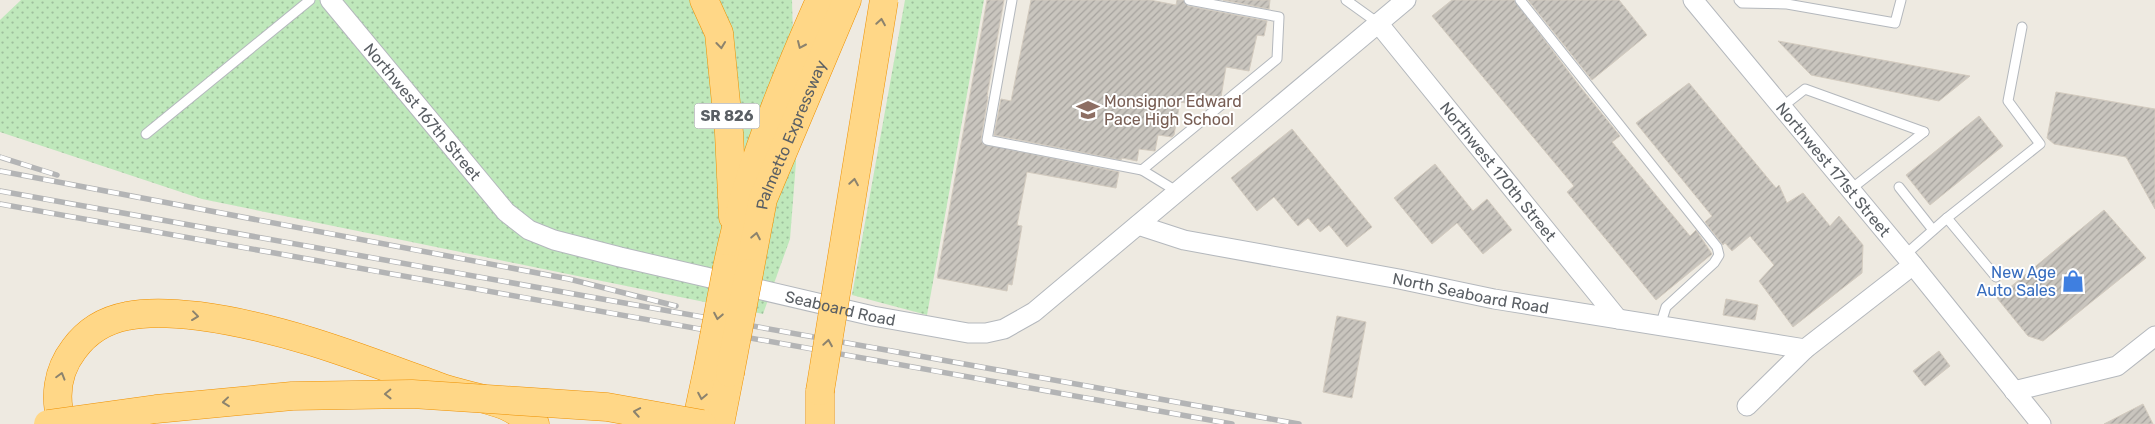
<svg xmlns="http://www.w3.org/2000/svg" width="2155" height="424" font-family="Rubik,sans-serif">
<style>
.grass{fill:url(#grass-dots)}
.building{fill:url(#building-hatch);stroke:#d3cbbf}
.lines{fill:none;stroke-linecap:round;stroke-linejoin:round}
.service-casing{stroke:#b4b8bd;stroke-width:11}
.minor-casing{stroke:#b4b8bd;stroke-width:21}
.motorway-casing{stroke:#ef9100;stroke-width:29}
.service{stroke:#fff;stroke-width:9}
.minor{stroke:#fff;stroke-width:19}
.motorway{stroke:#ffd787;stroke-width:28}
.rail-casing{stroke:#b3b4b5;stroke-width:5.5}
.rail{stroke:#fff;stroke-width:4;stroke-dasharray:11;stroke-linecap:butt}
.motorway-bridge-casing{stroke:#ef9100;stroke-width:29;stroke-linecap:butt}
.motorway-bridge{stroke:#ffd787;stroke-width:28}
.oneway{stroke:#8c836e}
.labels{text-anchor:middle;dominant-baseline:central;stroke-width:4;stroke-linejoin:round;paint-order:stroke}
.shield{fill:#fff;stroke:#8c8f92;stroke-width:1}
.shield-label{font-size:15px;font-weight:bold;fill:#5a5f64}
.education-label{font-size:16px;fill:#785e54;stroke:#fff;text-anchor:start}
.street-label{font-size:16px;fill:#5a5f64;stroke:#fff}
.shop-label{font-size:16px;fill:#366cbe;stroke:#fff;text-anchor:end}
</style>
<defs>
<pattern id="grass-dots" width="8" height="8" patternUnits="userSpaceOnUse" patternTransform="scale(1.25)"><rect width="8" height="8" fill="#bfe8bb"/><path d="M2 2h.1M6 6h.1" fill="none" stroke="#9ebf9c" stroke-width="1.8" stroke-linecap="round"/></pattern>
<pattern id="building-hatch" width="6" height="6" patternUnits="userSpaceOnUse" patternTransform="scale(1.25)"><rect width="6" height="6" fill="#c9c5be"/><path d="M-1 1l2-2M0 6l6-6M5 7l2-2" fill="none" stroke="#a6a39e"/></pattern>
</defs>
<rect width="100%" height="100%" fill="#eeeae1"/>
<!-- grass -->
<g class="grass">
<polygon points="21,0 792,0 796,162 790,239 763,314 202,199 0,132 0,20"/>
<polygon points="905,0 984,0 927,315 852,295"/>
</g>
<!-- building -->
<g class="building">
<polygon points="987,0 1004,0 987,96 988,97 981,139 983,144 1119,172 1116,188 1027,172 1017,225 1022,226 1012,285 1008,284 1007,291 937,278"/>
<polygon points="1031,0 1150,0 1176,5 1177,0 1183,0 1188,6 1267,21 1264,36 1257,35 1249,71 1226,67 1221,97 1205,95 1203,106 1180,102 1174,135 1172,137 1158,135 1155,151 1139,149 1137,161 1122,158 1121,160 994,135 1001,99 1011,101"/>
<polygon points="1223,0 1270,0 1269,9"/>
<polygon points="1452,0 1514,0 1581,88 1620,136 1612,142 1690,236 1696,230 1712,254 1656,300 1567,192 1574,186 1432,16"/>
<polygon points="1528,0 1619,0 1647,35 1592,80"/>
<polygon points="1778,41 1970,76 1939,101 1811,75"/>
<polygon points="1689,83 1776,188 1779,185 1787,203 1803,193 1830,226 1839,216 1863,245 1862,273 1793,327 1759,281 1774,265 1750,236 1732,251 1725,243 1723,245 1705,222 1712,216 1636,123"/>
<polygon points="2056,92 2155,109 2155,209 2126,157 2054,144 2047,138"/>
<polygon points="1979,116 2003,146 1930,205 1906,175"/>
<polygon points="1292,129 1372,227 1347,247 1329,225 1320,232 1308,218 1298,226 1274,197 1257,211 1231,178"/>
<polygon points="1435,164 1473,211 1487,199 1512,230 1483,254 1457,223 1432,244 1394,198"/>
<polygon points="2104,210 2146,258 2043,341 2028,336 1997,298"/>
<polygon points="1726,299 1758,305 1755,320 1723,315"/>
<polygon points="1337,316 1366,322 1352,398 1323,392"/>
<polygon points="1939,351 1950,366 1925,386 1913,371"/>
<polygon points="2143,404 2153,424 2104,424"/>
</g>
<g class="lines">
<defs>
<g id="service">
<polyline points="1012,0 987,140 1142,170 1277,59 1279,17 1189,0"/>
<polyline points="1346,0 1378,23"/>
<polyline points="1520,0 1717,247 1719,255 1714,263 1666,307 1660,326"/>
<polyline points="1739,0 1742,3 1787,4 1895,23 1901,0"/>
<polyline points="1782,107 1805,89 1924,132"/>
<polyline points="146,134 310,0"/>
<polyline points="1142,170 1178,192"/>
<polyline points="1899,187 1933,230"/>
<polyline points="1851,189 1924,132"/>
<polyline points="1947,218 2040,144 2008,101 2022,27"/>
<polyline points="1905,255 1947,218 1996,277"/>
</g>
<g id="minor">
<path id="s1" d="M 330,0 L 506,212 L 529,230 L 554,240 L 620,257 L 873,316 L 968,333 L 986,333 L 1004,329 L 1034,312 L 1406,0"/>
<path id="s2" d="M 1693,0 L 1913,265 L 2041,424"/>
<path id="s3" d="M 1378,23 L 1618,319"/>
<path id="s4" d="M 1138,225 L 1184,240 L 1399,279 L 1494,299 L 1805,349"/>
<polyline points="2014,391 2117,366 2155,336"/>
<polyline points="1747,406 1805,349 1913,265"/>
</g>
<g id="motorway">
<polyline points="704,0 719,33 729,133 733,217"/>
<path d="M 727,268 C 745,176 782,86 820,0"/>
<path id="s5" d="M 749,273 L 763,199 L 847,0"/>
<path d="M 62,424 C 54,398 57,371 74,349 C 87,331 106,320 127,316 C 150,311 175,313 199,316 C 282,327 359,357 437,386 C 459,395 491,398 510,408 C 518,412 527,419 535,424"/>
<polyline points="696,424 708,368"/>
<polyline points="720,424 730,373"/>
<polyline points="820,424 820,391"/>
</g>
</defs>
<!-- service casing -->
<use href="#service" class="service-casing"/>
<!-- minor casing -->
<use href="#minor" class="minor-casing"/>
<!-- motorway casing -->
<use href="#motorway" class="motorway-casing"/>
<!-- service -->
<use href="#service" class="service"/>
<!-- minor -->
<use href="#minor" class="minor"/>
<!-- motorway -->
<use href="#motorway" class="motorway"/>
<defs>
<g id="rail">
<polyline points="0,157 57,175"/>
<polyline points="0,171 569,279 676,306"/>
<polyline points="0,191 1299,424"/>
<polyline points="0,204 1232,424"/>
</g>
</defs>
<!-- rail casing -->
<use href="#rail" class="rail-casing"/>
<!-- rail -->
<use href="#rail" class="rail"/>
<defs>
<g id="motorway-bridge">
<polyline points="708,368 727,268"/>
<polyline points="730,373 749,273"/>
<polyline points="820,391 884,0"/>
<polyline points="48,424 156,409 292,396 412,394 607,407 702,424"/>
</g>
</defs>
<!-- motorway-bridge casing -->
<use href="#motorway-bridge" class="motorway-bridge-casing"/>
<!-- motorway-bridge -->
<use href="#motorway-bridge" class="motorway-bridge"/>
</g>
<!-- one-way arrows -->
<defs><path id="oneway-chevron" d="M-2-3.5L2.5 0L-2 3.5" fill="none" stroke-width="1.6" stroke-linecap="round" stroke-linejoin="round" transform="scale(1.25)"/></defs>
<g class="oneway">
<use href="#oneway-chevron" transform="translate(881 22) rotate(-81)"/>
<use href="#oneway-chevron" transform="translate(721 45) rotate(84)"/>
<use href="#oneway-chevron" transform="translate(801 45) rotate(114)"/>
<use href="#oneway-chevron" transform="translate(854 182) rotate(-81)"/>
<use href="#oneway-chevron" transform="translate(756 236) rotate(-79)"/>
<use href="#oneway-chevron" transform="translate(195 316) rotate(7)"/>
<use href="#oneway-chevron" transform="translate(718 316) rotate(101)"/>
<use href="#oneway-chevron" transform="translate(828 343) rotate(-81)"/>
<use href="#oneway-chevron" transform="translate(61 376) rotate(-74)"/>
<use href="#oneway-chevron" transform="translate(388 394) rotate(179)"/>
<use href="#oneway-chevron" transform="translate(702 396) rotate(101)"/>
<use href="#oneway-chevron" transform="translate(226 402) rotate(174)"/>
<use href="#oneway-chevron" transform="translate(637 412) rotate(-170)"/>
</g>
<!-- icons -->
<defs>
<symbol id="school-bare" viewBox="-9 -9 18 18"><path d="M0-5L7-2L0 1L-7-2ZM-4 1L0 2.5L4 1V4Q0 6-4 4Z" fill="#8d6e63" stroke="#fff" stroke-width="2.5" paint-order="stroke"/></symbol>
<symbol id="shop-bare" viewBox="-9 -9 18 18"><path d="M-5-2.5h2.3a2.7 3.5 0 0 1 5.4 0H5L5.5 6h-11ZM-1.5-2.5h3a1.5 2.3 0 0 0-3 0Z" fill="#3f7fe0" stroke="#fff" stroke-width="2.5" paint-order="stroke"/></symbol>
</defs>
<g fill-rule="evenodd">
<use href="#school-bare" x="1072" y="94" width="32" height="32"/>
<use href="#shop-bare" x="2057" y="265" width="32" height="32"/>
</g>
<g class="labels">
<!-- shield labels -->
<rect class="shield" x="694.5" y="103.5" width="65" height="25" rx="4"/>
<g class="shield-label">
<text x="727" y="116">SR 826</text>
</g>
<!-- education labels -->
<g class="education-label">
<text x="1104" y="101">Monsignor Edward<tspan x="1104" dy="18">Pace High School</tspan></text>
</g>
<!-- street labels -->
<g class="street-label">
<text stroke="none"><textPath href="#s1" startOffset="145">Northwest 167th Street</textPath></text>
<text stroke="none"><textPath href="#s5" startOffset="145">Palmetto Expressway</textPath></text>
<text stroke="none"><textPath href="#s2" startOffset="220">Northwest 171st Street</textPath></text>
<text stroke="none"><textPath href="#s3" startOffset="191">Northwest 170th Street</textPath></text>
<text stroke="none"><textPath href="#s4" startOffset="340">North Seaboard Road</textPath></text>
<text stroke="none"><textPath href="#s1" startOffset="626">Seaboard Road</textPath></text>
</g>
<!-- shop labels -->
<g class="shop-label">
<text x="2056" y="272">New Age<tspan x="2056" dy="18">Auto Sales</tspan></text>
</g>
</g>
</svg>
